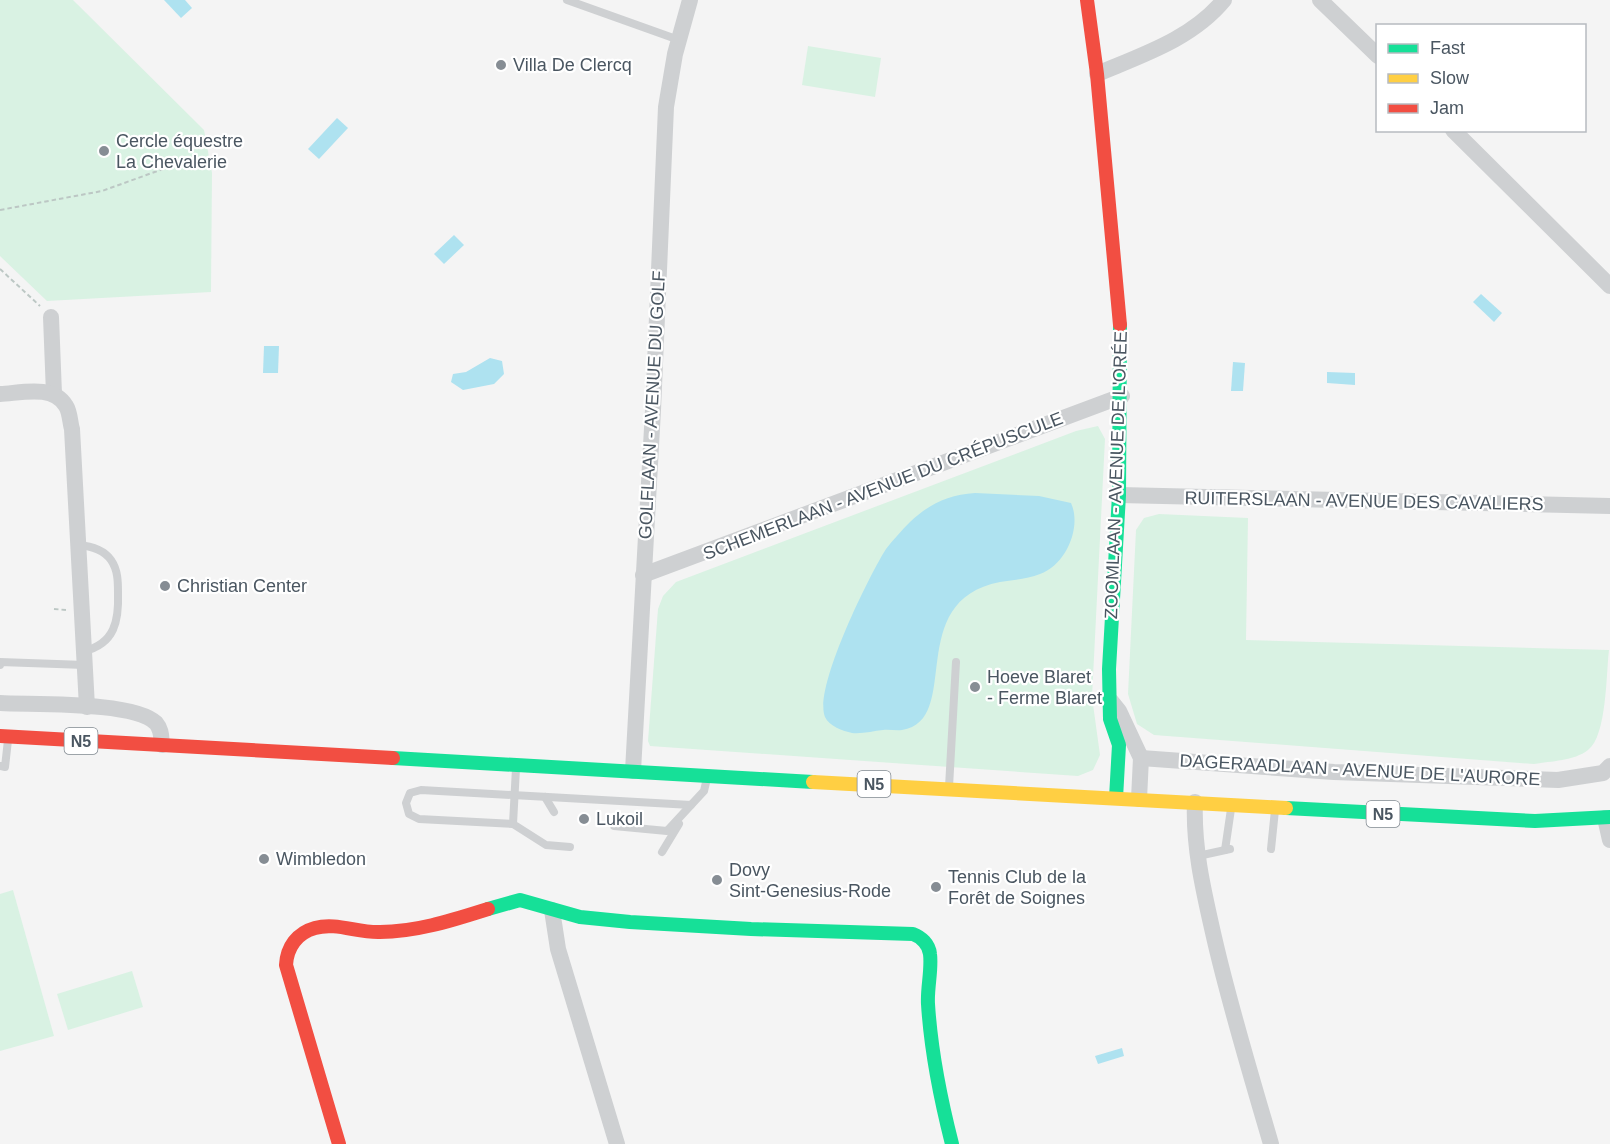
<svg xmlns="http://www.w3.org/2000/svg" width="1610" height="1144" font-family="Arial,sans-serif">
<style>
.green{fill:#d9f2e3}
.water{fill:#aee2f0}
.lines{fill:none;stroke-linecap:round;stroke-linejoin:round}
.path{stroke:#bcc7c4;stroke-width:2;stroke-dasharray:4.5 3;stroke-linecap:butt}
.lane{stroke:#ced0d2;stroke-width:8}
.street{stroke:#ced0d2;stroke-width:16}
.fast{stroke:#16e098;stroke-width:14}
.slow{stroke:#ffcf43;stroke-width:14}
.jam{stroke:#f24e42;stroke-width:14}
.poi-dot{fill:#868d94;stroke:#fff;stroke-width:2}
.labels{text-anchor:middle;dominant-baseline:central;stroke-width:4.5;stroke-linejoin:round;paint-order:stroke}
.shield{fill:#fff;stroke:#808990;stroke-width:1.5}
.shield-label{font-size:16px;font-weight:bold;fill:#4a5661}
.poi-label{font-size:18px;fill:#4a5661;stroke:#fff;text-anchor:start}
.street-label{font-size:18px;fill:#4a5661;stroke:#fff}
</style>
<rect width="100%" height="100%" fill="#f4f4f4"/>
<!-- green -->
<g class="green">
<polygon points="0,0 73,0 204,130 212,173 211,292 47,301 0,256"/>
<polygon points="808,46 881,58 875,97 802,85"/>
<polygon points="1098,426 1105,439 1092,697 1100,755 1093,770 1078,776 650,746 648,741 658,609 663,596 676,582 1076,431"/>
<path d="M 1159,514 L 1248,518 L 1246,640 L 1609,650 C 1606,674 1607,736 1588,750 C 1574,761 1551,761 1534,764 L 1154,735 L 1137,724 L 1128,694 L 1136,530 L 1144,518 Z"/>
<polygon points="13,890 54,1036 0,1051 0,894"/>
<polygon points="132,971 143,1007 68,1030 57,994"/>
</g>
<!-- water -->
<g class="water">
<polygon points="164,0 185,0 192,8 181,18"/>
<polygon points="337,118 348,128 319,159 308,149"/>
<polygon points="454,235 464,245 444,264 434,254"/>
<polygon points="1481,294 1502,313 1494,322 1473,302"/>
<polygon points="264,346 279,346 278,373 263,373"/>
<polygon points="490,358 502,361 504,374 494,384 463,390 451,382 453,374 466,372"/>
<polygon points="1233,362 1245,363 1243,391 1231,391"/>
<polygon points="1327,372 1355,373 1355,385 1327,383"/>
<path d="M 975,493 L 1039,496 L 1071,503 C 1082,527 1066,565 1040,574 C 1028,579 1013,580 1000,582 C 902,601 964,720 902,730 C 896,731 889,729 883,730 C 873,731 863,734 852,733 C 843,731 829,726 825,717 C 813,689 869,576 886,549 C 893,540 902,530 910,522 C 929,504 948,495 975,493 Z"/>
<polygon points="1122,1048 1124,1056 1098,1064 1095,1056"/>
</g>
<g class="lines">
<!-- path -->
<g class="path">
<polyline points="0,210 102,191 163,169"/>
<polyline points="0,269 40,306"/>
<polyline points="54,609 66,610"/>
</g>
<!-- lane -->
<g class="lane">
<polyline points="567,0 679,40"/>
<path d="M 78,545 C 90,546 104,550 111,560 C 118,570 118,582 118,593 C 119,620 115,644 84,651"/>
<polyline points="0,665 0,662 85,665"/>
<polyline points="0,766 5,767 8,740"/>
<polyline points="516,768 513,824 546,845 570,847"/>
<polyline points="949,787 956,662"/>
<polyline points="545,797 554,812"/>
<polyline points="513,824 419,819 409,814 406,803 410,793 421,790 691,805 704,791 707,778"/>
<polyline points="614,826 667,831 691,805"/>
<polyline points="1271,849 1275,810"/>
<polyline points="1225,850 1231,809"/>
<polyline points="662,852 679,824"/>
<polyline points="1198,856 1230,849"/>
</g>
<!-- street -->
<g class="street">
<polyline points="1320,0 1378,56"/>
<path d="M 1097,74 C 1142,55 1192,39 1224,0"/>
<polyline points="1453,130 1610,286"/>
<polyline points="51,317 54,394"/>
<path d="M 0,394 C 21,393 53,384 66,406 C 70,412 70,423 72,429 L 87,707"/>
<polyline points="1119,495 1610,506"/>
<polyline points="643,575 1122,396"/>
<polyline points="1111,701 1119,711 1141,758 1139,799"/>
<path d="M 0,703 C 33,705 134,701 156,723 C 162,730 161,737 162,745"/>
<polyline points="1141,758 1334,772 1558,780 1603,773 1610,766"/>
<polyline points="633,771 653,410 666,107 675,54 690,0"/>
<path d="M 1195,802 C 1193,848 1204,893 1214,937 C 1230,1007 1251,1075 1271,1144"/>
<polyline points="1605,818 1610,840"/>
<polyline points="552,910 558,949 617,1144"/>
</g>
<!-- fast -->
<g class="fast">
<polyline points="393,758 813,782"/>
<polyline points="1116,798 1119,745 1110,719 1109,669 1119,495 1120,325"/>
<polyline points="1286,808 1535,821 1610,817"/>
<path d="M 488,909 L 520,900 L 580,917 L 630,922 L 751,929 L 913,934 C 921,937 929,944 930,954 C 932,970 927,988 928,1004 C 931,1052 940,1097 952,1144"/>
</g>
<!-- slow -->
<polyline class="slow" points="813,782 1286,808"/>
<!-- jam -->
<g class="jam">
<polyline points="1087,0 1097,74 1120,325"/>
<polyline points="0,736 393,758"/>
<path d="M 339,1144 L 286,965 C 287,947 297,933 315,928 C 336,922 358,933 380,932 C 417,932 453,920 488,909"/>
</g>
</g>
<!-- markers -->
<g class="poi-dot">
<circle cx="501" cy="65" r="6"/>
<circle cx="104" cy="151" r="6"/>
<circle cx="165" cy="586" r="6"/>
<circle cx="975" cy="687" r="6"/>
<circle cx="584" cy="819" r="6"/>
<circle cx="264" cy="859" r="6"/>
<circle cx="717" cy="880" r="6"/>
<circle cx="936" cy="887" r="6"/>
</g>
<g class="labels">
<!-- shield labels -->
<g class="shield">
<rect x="64.5" y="728" width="33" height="26" rx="4.5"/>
<rect x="857.5" y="771" width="33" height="26" rx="4.5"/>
<rect x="1366.5" y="801" width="33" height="26" rx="4.5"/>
</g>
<g class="shield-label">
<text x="81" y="741">N5</text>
<text x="874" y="784">N5</text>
<text x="1383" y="814">N5</text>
</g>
<!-- poi labels -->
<g class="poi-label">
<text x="513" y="65">Villa De Clercq</text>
<text x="116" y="141">Cercle équestre<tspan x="116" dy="21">La Chevalerie</tspan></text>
<text x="177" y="586">Christian Center</text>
<text x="987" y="677">Hoeve Blaret<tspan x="987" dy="21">- Ferme Blaret</tspan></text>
<text x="596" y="819">Lukoil</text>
<text x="276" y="859">Wimbledon</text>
<text x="729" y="870">Dovy<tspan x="729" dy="21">Sint-Genesius-Rode</tspan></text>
<text x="948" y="877">Tennis Club de la<tspan x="948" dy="21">Forêt de Soignes</tspan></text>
</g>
<!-- street labels -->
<g class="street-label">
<text transform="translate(652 405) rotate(-87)">GOLFLAAN - AVENUE DU GOLF</text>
<text transform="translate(1116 475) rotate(-88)">ZOOMLAAN - AVENUE DE L'ORÉE</text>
<text transform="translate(883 486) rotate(-21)">SCHEMERLAAN - AVENUE DU CRÉPUSCULE</text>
<text transform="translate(1364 501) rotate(1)">RUITERSLAAN - AVENUE DES CAVALIERS</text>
<text transform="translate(1360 770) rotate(3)">DAGERAADLAAN - AVENUE DE L'AURORE</text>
</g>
</g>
<!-- legend -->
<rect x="1376" y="24" width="210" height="108" fill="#ffffff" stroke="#b7bbc0" stroke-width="1.5"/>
<rect x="1388" y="44" width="30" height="9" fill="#16e098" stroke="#b7bbc0" stroke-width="1.5"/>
<text x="1430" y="54" font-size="18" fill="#4a5661">Fast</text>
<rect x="1388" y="74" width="30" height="9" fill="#ffcf43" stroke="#b7bbc0" stroke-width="1.5"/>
<text x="1430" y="84" font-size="18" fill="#4a5661">Slow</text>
<rect x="1388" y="104" width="30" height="9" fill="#f24e42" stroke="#b7bbc0" stroke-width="1.5"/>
<text x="1430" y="114" font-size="18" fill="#4a5661">Jam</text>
</svg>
